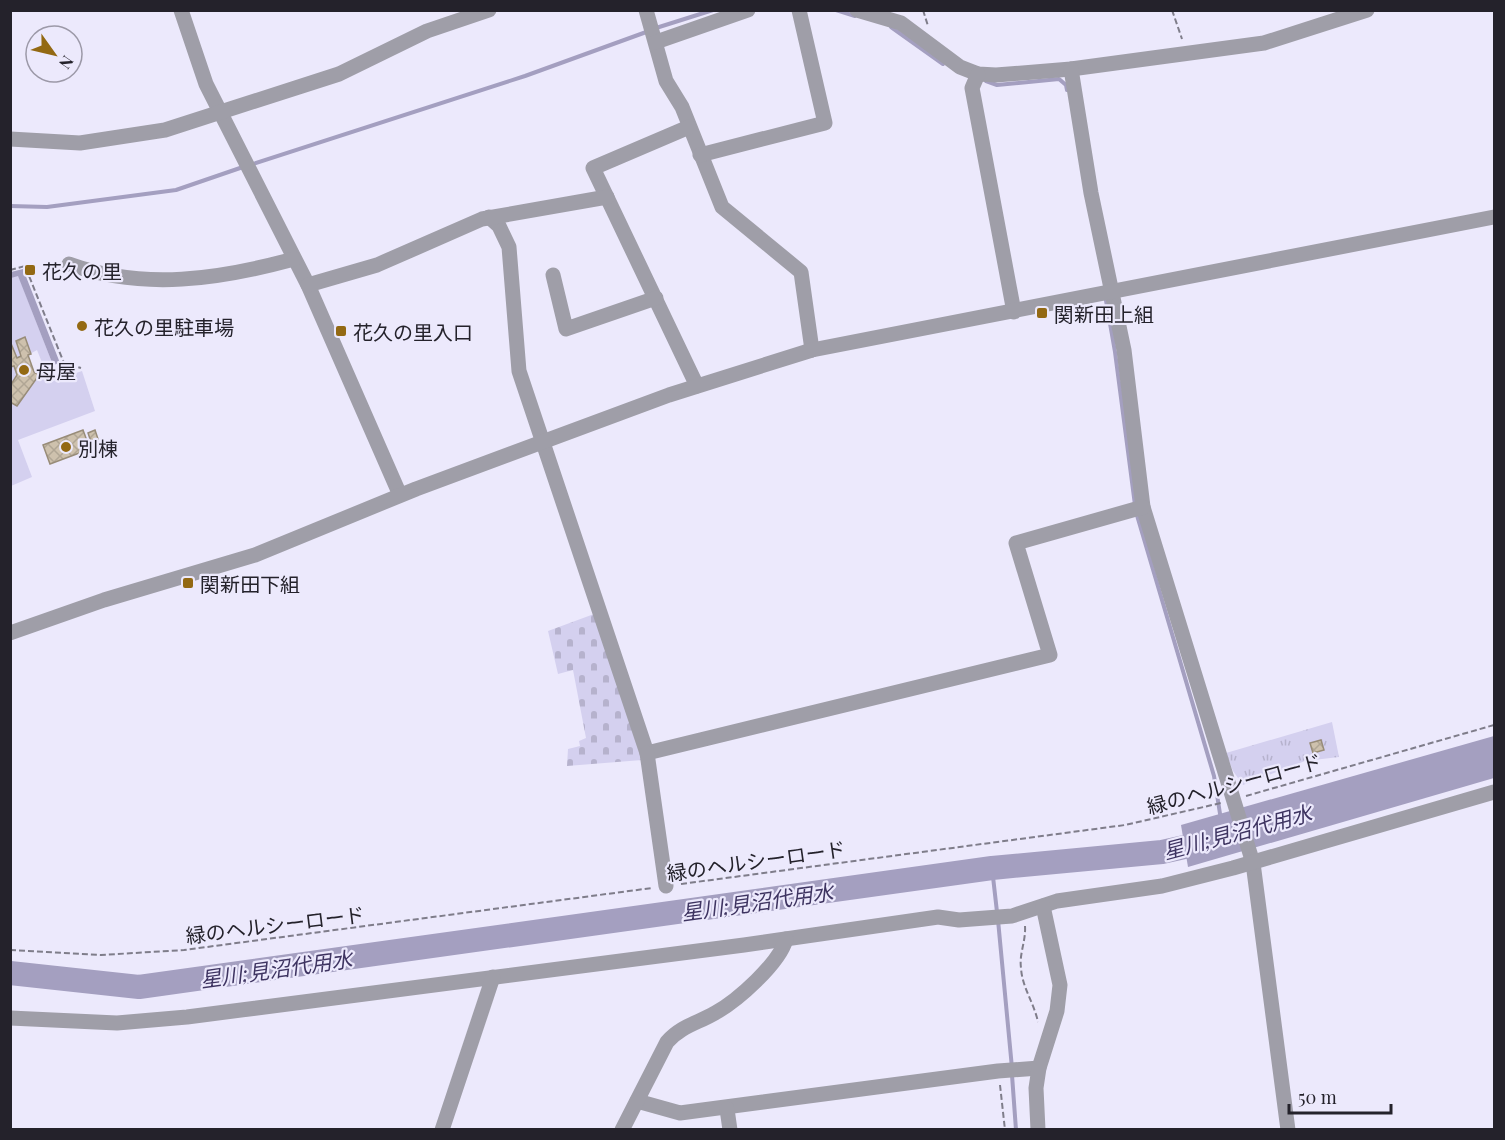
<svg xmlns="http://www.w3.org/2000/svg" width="1505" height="1140" font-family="'Playfair Display','Noto Sans JP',serif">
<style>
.green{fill:#d4d0ef}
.cemetery{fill:url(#cemetery-stones)}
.park{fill:url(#park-tufts)}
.water{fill:#a49fc0}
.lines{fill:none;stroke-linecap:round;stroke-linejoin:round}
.stream{stroke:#a49fc0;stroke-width:4}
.river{stroke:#a49fc0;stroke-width:24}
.building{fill:url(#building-cross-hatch);stroke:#988c78;stroke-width:1.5}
.path{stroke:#7f7d8a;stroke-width:2;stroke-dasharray:6 3;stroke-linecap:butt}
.minor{stroke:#9f9ea8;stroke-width:15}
.poi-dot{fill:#936913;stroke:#ece9fc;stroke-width:2}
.labels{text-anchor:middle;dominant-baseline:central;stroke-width:4.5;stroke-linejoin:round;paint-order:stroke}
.poi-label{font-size:20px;fill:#24222b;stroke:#ece9fc;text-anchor:start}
.street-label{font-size:20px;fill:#24222b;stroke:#ece9fc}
.water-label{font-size:21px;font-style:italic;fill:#3e3461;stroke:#ece9fc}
</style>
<defs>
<pattern id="cemetery-stones" width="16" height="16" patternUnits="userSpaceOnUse" patternTransform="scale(1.5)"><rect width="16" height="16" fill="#d4d0ef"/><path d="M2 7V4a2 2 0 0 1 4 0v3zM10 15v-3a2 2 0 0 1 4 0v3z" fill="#b6b2cd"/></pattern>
<pattern id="park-tufts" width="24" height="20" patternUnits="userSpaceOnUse" patternTransform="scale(1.5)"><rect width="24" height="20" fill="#d4d0ef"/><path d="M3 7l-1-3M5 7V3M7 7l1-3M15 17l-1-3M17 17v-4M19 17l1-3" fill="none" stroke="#b6b2cd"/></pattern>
<pattern id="building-cross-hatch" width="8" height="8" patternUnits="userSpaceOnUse" patternTransform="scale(1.5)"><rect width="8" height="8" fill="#cec1ad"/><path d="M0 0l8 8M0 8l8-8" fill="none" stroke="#b1a695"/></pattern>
</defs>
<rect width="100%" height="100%" fill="#ece9fc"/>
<!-- green -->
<polygon class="green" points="18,275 53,365 47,368 43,365 37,350 28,355 34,372 50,382 82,371 95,411 18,440 32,477 11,486 10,278"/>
<!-- cemetery -->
<polygon class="cemetery" points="594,614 642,760 567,766 568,749 580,746 579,741 586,738 573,670 558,674 548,631"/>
<!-- park -->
<polygon class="park" points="1332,722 1339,757 1305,761 1243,785 1233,771 1226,753"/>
<!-- water -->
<g class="water">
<polygon points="23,269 60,363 53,365 18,276 11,278 11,272"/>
<polygon points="1494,736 1494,778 1188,867 1181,825"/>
</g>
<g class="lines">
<!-- stream -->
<g class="stream">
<polyline points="836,10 855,16"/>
<polyline points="891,27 943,64"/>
<polyline points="656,28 713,10"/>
<polyline points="986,81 997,85 1059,79 1066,85 1067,90"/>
<polyline points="250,165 525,76 649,31"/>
<polyline points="10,206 47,207 176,190 243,167"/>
<polyline points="1105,295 1115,352 1135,505"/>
<polyline points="1136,512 1214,776 1221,820"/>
<polyline points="992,868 997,912"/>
<polyline points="998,920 1012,1068"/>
<polyline points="1012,1075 1016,1130"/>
</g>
<!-- river -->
<polyline class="river" points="10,973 139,987 992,868 1162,852 1216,840"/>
</g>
<!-- building -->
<g class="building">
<polygon points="25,337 31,354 28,355 34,372 39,375 17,406 10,402 10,386 17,375 14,366 10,367 10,341 17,358 21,356 16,341"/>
<polygon points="83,430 90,449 50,464 43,445"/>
<polygon points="95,430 98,439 91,442 88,433"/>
<polygon points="1321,740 1324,750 1313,753 1310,743"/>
</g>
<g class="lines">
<!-- path -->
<g class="path">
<polyline points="923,10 928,26"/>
<polyline points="1172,10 1182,39"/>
<polyline points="10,270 25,266 64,363 81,368"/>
<polyline points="1246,796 1494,725"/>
<polyline points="681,884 1125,825 1221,803"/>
<path d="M 1025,926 C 1026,941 1019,954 1021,968 C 1022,987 1034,1003 1038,1022"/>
<polyline points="10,950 101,955 184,950 652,888"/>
<polyline points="1000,1085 1005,1130"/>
</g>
<!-- minor -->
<g class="minor">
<polyline points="181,10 206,84 308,285 400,495"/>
<polyline points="646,10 666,81 682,107 722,207 801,272 812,350"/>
<polyline points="857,10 901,23 960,67 978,74 996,75 1071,69 1264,43 1367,10"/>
<polyline points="656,42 748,10"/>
<polyline points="1071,69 1091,193 1124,350 1143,507 1253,863 1288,1130"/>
<polyline points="978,74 972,88 1014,312"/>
<polyline points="689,127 593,168 697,386"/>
<polyline points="10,139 80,143 165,130 339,74 427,31 489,10"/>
<polyline points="700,155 825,123 799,10"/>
<polyline points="489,217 499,226 509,247 519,371 647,753 1050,655 1016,543 1143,507"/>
<path d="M 69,264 C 144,291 220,279 294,259"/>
<polyline points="553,275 566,329 656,298"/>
<polyline points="308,285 377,265 482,219 607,197"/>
<polyline points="10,633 104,600 255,555 416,489 669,395 812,350 1494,217"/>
<polyline points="647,753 666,886"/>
<polyline points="10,1018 117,1023 187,1017 744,945 938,917 959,920 1012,916 1057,901 1162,886 1233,868 1494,792"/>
<polyline points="637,1101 680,1113 998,1071 1039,1068"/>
<polyline points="727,1109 730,1130"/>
<polyline points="442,1130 493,977"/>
<path d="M 622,1130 L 667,1042 C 681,1026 698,1023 715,1013 C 737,1001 780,963 786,939"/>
<polyline points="1038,1130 1036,1088 1039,1068 1057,1011 1060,985 1043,906"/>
</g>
</g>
<!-- markers -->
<g class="poi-dot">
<rect x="24" y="264" width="12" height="12" rx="3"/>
<rect x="1036" y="307" width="12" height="12" rx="3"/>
<circle cx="82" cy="326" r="6"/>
<rect x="335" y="325" width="12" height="12" rx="3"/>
<circle cx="24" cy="370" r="6"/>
<circle cx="66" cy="447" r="6"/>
<rect x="182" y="577" width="12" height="12" rx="3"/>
</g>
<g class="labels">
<!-- poi labels -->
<g class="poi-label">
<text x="42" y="270">花久の里</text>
<text x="1054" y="313">関新田上組</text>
<text x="94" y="326">花久の里駐車場</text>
<text x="353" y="331">花久の里入口</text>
<text x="36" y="370">母屋</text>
<text x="78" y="447">別棟</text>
<text x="200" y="583">関新田下組</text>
</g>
<!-- street labels -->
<g class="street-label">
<text transform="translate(1234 783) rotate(-15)">緑のヘルシーロード</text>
<text transform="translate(756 860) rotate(-8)">緑のヘルシーロード</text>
<text transform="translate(275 924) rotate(-7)">緑のヘルシーロード</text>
</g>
<!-- water labels -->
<g class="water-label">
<text transform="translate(1237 831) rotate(-15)">星川;見沼代用水</text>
<text transform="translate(757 901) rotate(-8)">星川;見沼代用水</text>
<text transform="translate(276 968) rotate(-8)">星川;見沼代用水</text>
</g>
</g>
<!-- border -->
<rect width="1505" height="1140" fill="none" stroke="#24222b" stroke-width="24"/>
<!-- north arrow -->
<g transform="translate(54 54) rotate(124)"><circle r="28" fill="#ece9fc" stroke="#9c99a8" stroke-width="1.5"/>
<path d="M0-4.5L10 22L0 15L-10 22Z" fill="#936913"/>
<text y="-9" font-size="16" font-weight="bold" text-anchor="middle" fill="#24222b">N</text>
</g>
<!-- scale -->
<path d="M1289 1104v9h102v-9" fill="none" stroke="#24222b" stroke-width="3"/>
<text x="1298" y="1104" font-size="18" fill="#24222b" stroke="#ece9fc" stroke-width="4.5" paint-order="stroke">50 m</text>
</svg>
